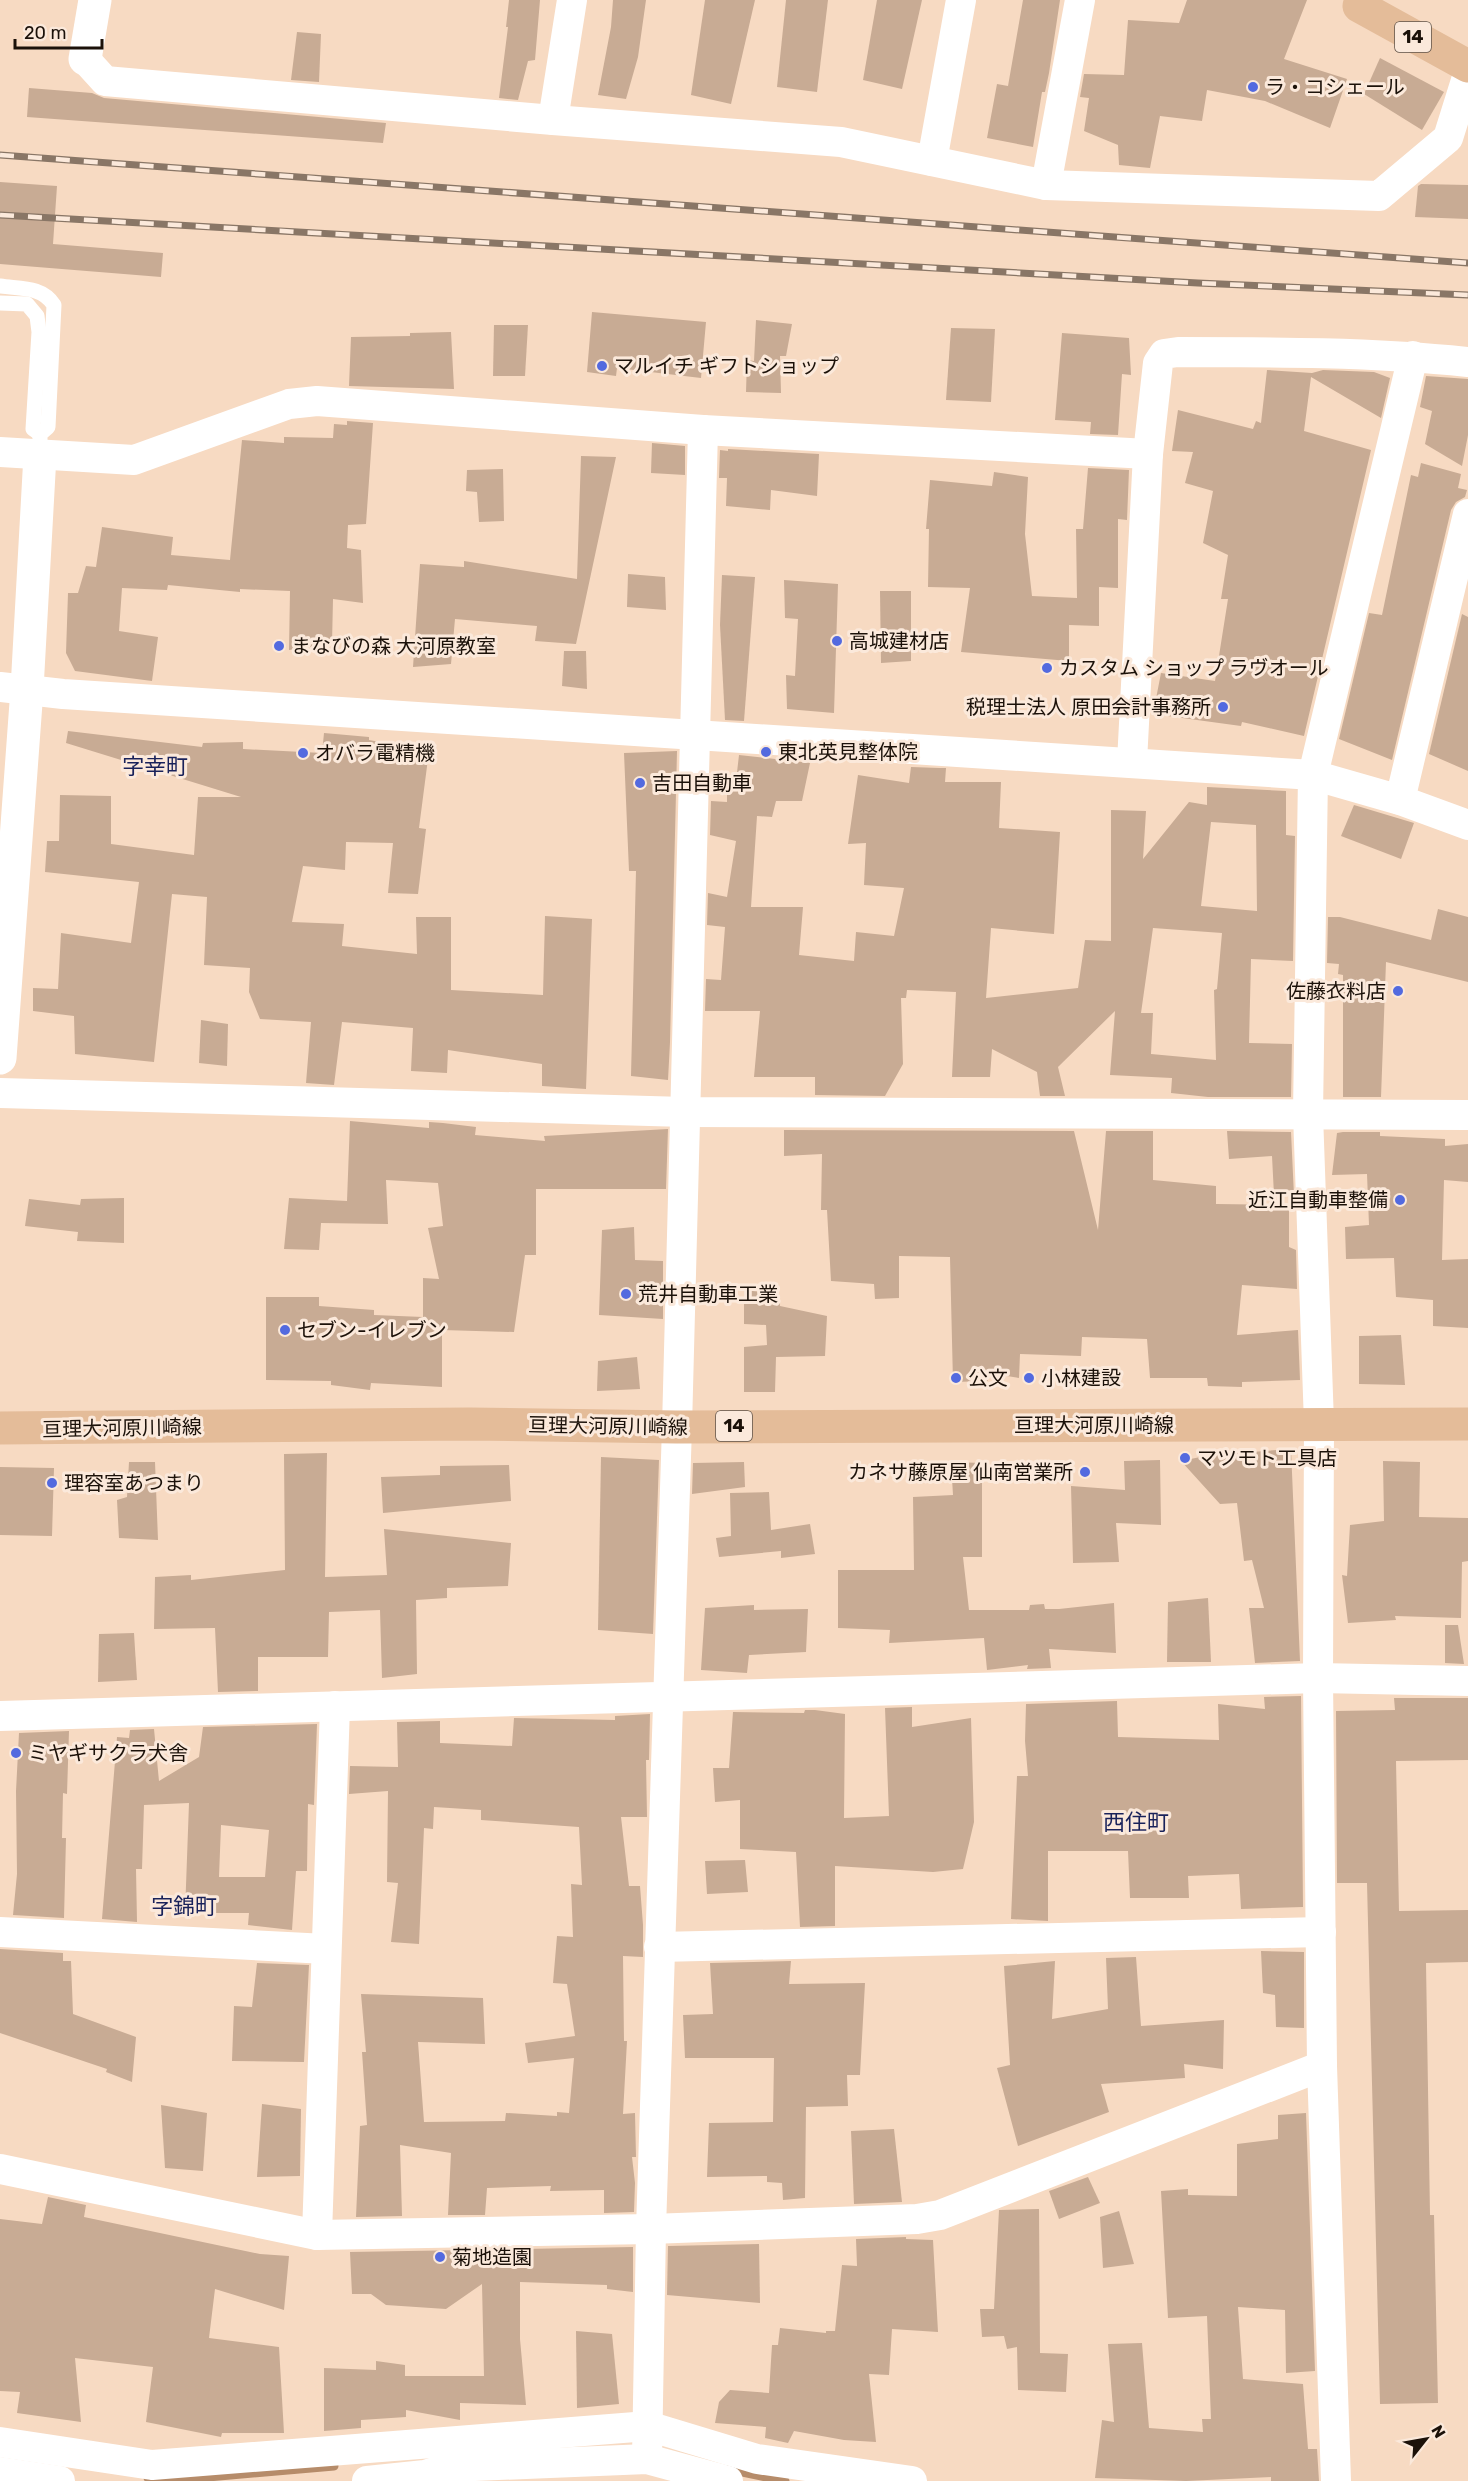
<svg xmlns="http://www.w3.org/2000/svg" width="1468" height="2481" font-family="Rubik,'Noto Sans JP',sans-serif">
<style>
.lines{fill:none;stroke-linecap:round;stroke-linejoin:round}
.stream{stroke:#b68c6a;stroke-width:9}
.building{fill:#c8ab94;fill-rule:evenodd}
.service{stroke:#fff;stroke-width:15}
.minor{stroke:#fff;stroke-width:30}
.tertiary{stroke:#fff;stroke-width:33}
.primary{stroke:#e4bc99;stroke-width:33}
.rail-casing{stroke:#897666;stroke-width:7}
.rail{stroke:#fbe9db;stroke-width:4.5;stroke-dasharray:14;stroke-linecap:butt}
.poi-dot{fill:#536adf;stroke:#fbe9db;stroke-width:2}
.labels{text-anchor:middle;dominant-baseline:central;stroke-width:6;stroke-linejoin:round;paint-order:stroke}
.shield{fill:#fbe9db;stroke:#5e5248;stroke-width:1.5}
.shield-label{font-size:18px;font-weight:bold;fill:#1b1109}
.poi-label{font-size:20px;fill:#1b1109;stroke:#fbe9db;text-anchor:start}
.street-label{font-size:20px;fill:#1b1109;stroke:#fbe9db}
.quarter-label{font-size:22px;fill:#19225a;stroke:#fbe9db}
</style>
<rect width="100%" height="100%" fill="#f7dac2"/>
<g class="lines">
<!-- stream -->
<g class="stream">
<polyline points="728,2469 785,2481"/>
<polyline points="148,2478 185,2479 334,2466"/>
</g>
</g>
<!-- building -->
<g class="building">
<polygon points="509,0 540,0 535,60 528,61 518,100 499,98 508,27 506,27"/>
<polygon points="613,0 646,0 638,57 626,99 598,95 611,27"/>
<polygon points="705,0 755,0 731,104 691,95"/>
<polygon points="786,0 828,0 817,92 777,87"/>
<polygon points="877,0 922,0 902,89 863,80"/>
<polygon points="1023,0 1060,0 1049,73 1045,92 1042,92 1033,147 987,138 997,84 1008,86"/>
<polygon points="1187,0 1307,0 1284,59 1347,79 1330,128 1265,101 1207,90 1202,121 1160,116 1150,168 1119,165 1118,145 1084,131 1089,98 1080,97 1084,74 1124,75 1128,20 1179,23"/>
<polygon points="297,32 321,34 319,82 291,80"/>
<polygon points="1380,58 1444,92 1422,130 1364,94"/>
<polygon points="29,88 92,93 104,98 386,123 383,143 27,117"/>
<polygon points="0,182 57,186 53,244 163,253 161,277 0,264"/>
<polygon points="1421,184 1468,185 1468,219 1415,217 1418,186"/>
<polygon points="592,312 706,322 701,378 617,368 616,376 587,372"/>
<polygon points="756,320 792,324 786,356 780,356 781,393 746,392 747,360 754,361"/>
<polygon points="494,325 528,325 525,376 493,376"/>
<polygon points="951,328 995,329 991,402 946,400"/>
<polygon points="451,332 454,389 349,386 351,337 410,336 410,333"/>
<polygon points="1062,333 1129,338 1131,375 1122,374 1118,435 1090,434 1091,422 1055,420"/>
<polygon points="1267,370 1312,373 1323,370 1374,372 1390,378 1381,418 1311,377 1304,431 1371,450 1304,736 1242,722 1241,726 1153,714 1161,673 1215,681 1228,599 1221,599 1228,555 1203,543 1213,491 1185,483 1193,452 1172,451 1178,410 1253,429 1256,421 1261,423"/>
<polygon points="1426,376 1468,379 1468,435 1462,466 1425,444 1432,411 1420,407"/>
<polygon points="347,421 373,423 366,524 348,525 347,548 361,550 363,603 333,599 332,644 289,650 290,591 240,589 240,592 168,585 167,590 122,588 119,631 158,637 152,681 75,671 66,653 68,593 78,593 86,566 96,567 102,527 173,537 171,555 230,560 242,440 284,443 284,437 333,438 334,424 347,425"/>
<polygon points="652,443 685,446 685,475 651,473"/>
<polygon points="728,449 819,454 817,496 771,490 770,510 726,506 727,478 719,478 720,450 728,451"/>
<polygon points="581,456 616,457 576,644 535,641 537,626 455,619 451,664 413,667 420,564 464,567 464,561 577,579"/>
<polygon points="1421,463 1461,474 1458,488 1467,490 1465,497 1456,502 1451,510 1392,760 1339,739 1369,613 1382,615 1411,475 1418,477"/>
<polygon points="1088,468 1129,470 1127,520 1118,519 1118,588 1099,587 1099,626 1069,625 1069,661 961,652 970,588 928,587 929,529 926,529 930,480 992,486 994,472 1028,477 1025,534 1032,596 1077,598 1076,529 1083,529"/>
<polygon points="503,469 504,521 479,522 477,492 466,491 467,470"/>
<polygon points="628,574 665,577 666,610 627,607"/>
<polygon points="722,575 755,577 744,721 725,720 720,625"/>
<polygon points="784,580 838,584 834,713 787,709 786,675 795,676 798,619 785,618"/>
<polygon points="880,591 911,591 911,661 881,663"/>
<polygon points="1462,614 1468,617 1468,771 1429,754"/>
<polygon points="564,651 586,651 587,689 562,686"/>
<polygon points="68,731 202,747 203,743 243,742 243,749 322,753 324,733 369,737 369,740 429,751 419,828 426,829 418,894 388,893 393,843 346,842 345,870 303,866 292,922 344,924 342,946 417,954 416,917 451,917 451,990 543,995 545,916 592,919 586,1089 542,1086 542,1064 448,1050 447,1073 411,1071 413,1028 342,1022 334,1085 306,1083 311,1022 260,1019 249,992 250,968 204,965 207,897 172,894 154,1062 75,1054 74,1016 33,1011 33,988 58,989 61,933 131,943 139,882 45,872 47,841 59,841 60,795 111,796 111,844 194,855 198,797 241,797 66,743"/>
<polygon points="677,751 670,1042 668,1080 631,1076 636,871 629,871 624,753"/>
<path d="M 739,755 L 810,763 L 802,801 L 776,801 L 772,817 L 757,816 L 751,907 L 803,907 L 799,955 L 854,961 L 856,932 L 894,936 L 904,888 L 864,885 L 866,843 L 848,844 L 858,775 L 909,783 L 911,767 L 939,768 L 946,768 L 945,782 L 1001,782 L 999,828 L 1060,832 L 1054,934 L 991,928 L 986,998 L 1078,988 L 1085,940 L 1111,941 L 1111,810 L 1146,811 L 1143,859 L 1189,802 L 1207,805 L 1207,787 L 1286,791 L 1286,835 L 1295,836 L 1293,961 L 1251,959 L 1249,1043 L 1292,1044 L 1291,1097 L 1208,1097 L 1171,1093 L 1172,1078 L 1110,1075 L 1115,1011 L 1058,1067 L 1065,1096 L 1040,1096 L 1037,1072 L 992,1049 L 990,1077 L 952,1077 L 956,992 L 907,990 L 906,998 L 901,998 L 903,1064 L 885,1096 L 815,1095 L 815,1077 L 754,1077 L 760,1011 L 705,1011 L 706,979 L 721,980 L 725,927 L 707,925 L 708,893 L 727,897 L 736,841 L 710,835 L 711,801 L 727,802 L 727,787 L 736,781 ZM 1211,822 L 1256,825 L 1257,911 L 1201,906 ZM 1153,928 L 1222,933 L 1217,989 L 1214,990 L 1216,1060 L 1151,1054 L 1153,1013 L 1141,1013 Z"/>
<polygon points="1354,805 1414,823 1401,859 1341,836"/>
<polygon points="1438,909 1468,917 1468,982 1386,962 1381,1097 1343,1097 1343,975 1338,974 1339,964 1327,963 1328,917 1340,917 1431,940"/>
<polygon points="201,1020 228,1024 227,1066 199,1063"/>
<polygon points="350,1121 429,1128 429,1122 443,1123 476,1127 475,1135 545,1141 544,1136 668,1129 666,1189 536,1189 536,1255 525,1255 514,1332 442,1330 442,1387 371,1383 370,1390 331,1385 331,1381 266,1380 266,1297 319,1297 319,1306 374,1310 374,1315 423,1317 423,1278 439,1279 428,1228 443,1226 438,1183 386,1180 388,1224 321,1223 319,1250 284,1249 289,1198 347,1201"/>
<polygon points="784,1130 1074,1131 1098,1230 1106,1131 1153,1131 1153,1180 1216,1186 1216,1204 1289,1205 1289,1247 1296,1250 1297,1289 1242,1285 1237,1335 1298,1330 1300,1380 1242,1382 1242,1387 1208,1386 1207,1378 1150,1378 1147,1339 1082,1337 1081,1356 1020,1354 1019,1378 988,1373 988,1381 953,1382 950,1257 899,1256 899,1298 875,1299 874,1284 831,1281 827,1210 821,1210 822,1154 784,1156"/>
<polygon points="1227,1131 1291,1132 1294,1196 1274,1195 1272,1156 1229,1159"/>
<polygon points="1343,1132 1380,1132 1380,1136 1445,1139 1445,1146 1468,1144 1468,1182 1444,1180 1442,1260 1468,1259 1468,1328 1433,1326 1433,1300 1396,1297 1394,1258 1346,1259 1345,1227 1369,1225 1367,1174 1332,1175 1337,1133"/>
<polygon points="124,1198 124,1243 77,1241 78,1232 25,1226 29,1199 80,1205 81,1199"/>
<polygon points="634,1227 635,1260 663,1261 663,1319 599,1315 602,1230"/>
<polygon points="744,1290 779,1294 780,1306 827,1316 825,1356 776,1357 775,1392 744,1392 744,1347 767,1345 766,1325 744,1324"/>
<polygon points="1401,1335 1405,1385 1359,1384 1359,1336"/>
<polygon points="637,1357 640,1389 597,1391 598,1361"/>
<polygon points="1291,1449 1300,1661 1255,1663 1249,1608 1264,1608 1252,1560 1244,1561 1237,1503 1220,1504 1181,1461 1210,1455"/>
<polygon points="327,1453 325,1577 387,1575 384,1529 511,1543 508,1586 447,1588 447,1598 416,1600 417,1674 382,1678 380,1610 329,1612 328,1657 258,1657 258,1691 218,1692 215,1628 154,1629 155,1577 191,1575 191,1580 285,1570 284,1454"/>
<polygon points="601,1457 659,1460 653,1634 598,1630"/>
<polygon points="1160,1460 1161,1525 1116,1523 1119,1562 1073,1563 1071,1486 1125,1490 1124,1461"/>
<polygon points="1383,1461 1420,1462 1419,1517 1468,1518 1468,1561 1462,1562 1461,1618 1395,1616 1396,1620 1348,1623 1342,1575 1347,1576 1350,1525 1384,1521"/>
<polygon points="129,1462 155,1462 158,1540 119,1538 117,1500 127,1497"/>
<polygon points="744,1462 745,1487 692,1494 693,1463"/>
<polygon points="951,1462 982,1463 982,1557 963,1557 969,1610 1029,1610 1030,1605 1044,1604 1045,1609 1059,1609 1114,1603 1116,1653 1049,1649 1051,1668 1027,1669 1028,1665 987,1670 984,1638 889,1643 890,1630 838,1628 838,1570 914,1570 913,1497 953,1495"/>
<polygon points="509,1465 511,1501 383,1513 381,1477 440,1475 440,1466"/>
<polygon points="0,1467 54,1468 52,1536 0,1535"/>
<polygon points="769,1492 771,1530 810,1524 815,1554 781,1558 781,1551 719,1557 716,1538 731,1536 730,1493"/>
<polygon points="1208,1598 1211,1662 1167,1662 1168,1602"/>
<polygon points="754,1605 754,1610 808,1609 806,1652 749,1655 747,1673 701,1670 705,1608"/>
<polygon points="1445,1625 1458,1625 1464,1664 1445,1663"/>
<polygon points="134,1633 137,1680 98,1682 99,1634"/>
<polygon points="1301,1696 1303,1907 1241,1909 1239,1874 1188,1876 1189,1898 1130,1898 1128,1851 1048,1851 1048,1921 1011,1919 1017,1776 1028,1776 1025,1741 1026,1704 1117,1701 1118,1737 1219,1740 1218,1704 1265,1709 1264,1697"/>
<polygon points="1394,1698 1468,1698 1468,1760 1396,1761 1399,1911 1468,1910 1468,1962 1426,1963 1430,2215 1434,2215 1438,2403 1380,2404 1367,1883 1337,1883 1336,1711 1395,1710"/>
<polygon points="912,1707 912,1727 971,1718 974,1822 963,1869 933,1872 835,1866 835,1926 800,1927 796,1852 740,1849 740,1800 715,1802 713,1768 729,1768 733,1712 804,1713 805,1710 815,1710 845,1714 844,1818 889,1816 885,1708"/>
<polygon points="650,1714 649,1760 646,1760 647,1817 621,1817 629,1886 640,1886 643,1925 643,1957 623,1956 624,2041 627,2041 623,2114 635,2113 636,2157 632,2157 635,2183 634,2212 604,2213 604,2190 550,2191 551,2186 487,2188 485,2215 448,2215 451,2153 400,2145 402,2216 356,2217 360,2126 367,2125 362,2052 366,2052 361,1994 483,1998 485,2044 418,2042 424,2122 505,2121 506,2113 557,2116 557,2112 569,2113 574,2058 528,2063 525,2043 575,2036 567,1984 553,1983 557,1936 573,1937 571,1884 582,1885 579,1827 481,1820 481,1810 434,1807 433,1829 424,1828 419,1944 391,1942 398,1883 387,1882 388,1791 349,1794 350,1766 398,1767 397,1722 440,1721 440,1743 512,1746 514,1718 615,1720 615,1716"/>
<path d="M 317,1724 L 314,1805 L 308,1804 L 307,1871 L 296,1871 L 292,1930 L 248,1925 L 249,1913 L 185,1913 L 189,1803 L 144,1805 L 142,1869 L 136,1869 L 137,1922 L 102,1919 L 117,1737 L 129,1738 L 130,1730 L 154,1729 L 159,1781 L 199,1757 L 203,1727 ZM 221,1825 L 269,1830 L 265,1877 L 219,1877 Z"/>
<polygon points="69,1731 67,1794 63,1793 62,1838 66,1838 64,1918 13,1915 17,1874 16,1791 19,1733"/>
<polygon points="745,1860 748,1892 707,1894 705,1861"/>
<polygon points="0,1949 63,1953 63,1961 71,1961 73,2014 136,2037 132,2082 106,2072 107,2069 0,2033"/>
<polygon points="1261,1951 1304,1952 1304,2028 1276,2027 1275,1995 1263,1993"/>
<polygon points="1136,1957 1141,2026 1224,2020 1223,2069 1184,2064 1185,2078 1101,2084 1109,2112 1018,2146 997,2068 1010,2065 1004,1966 1055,1961 1052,2019 1108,2009 1106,1958"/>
<polygon points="791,1961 789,1984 865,1983 860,2075 847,2075 848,2106 806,2107 805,2198 783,2200 782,2183 767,2182 767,2176 707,2177 709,2123 773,2122 774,2058 685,2058 683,2015 713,2014 710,1963"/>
<polygon points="257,1963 309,1965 304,2062 232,2061 234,2006 252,2007"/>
<polygon points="262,2104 301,2109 300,2176 257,2177"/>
<polygon points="161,2105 207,2113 203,2171 165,2168"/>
<polygon points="1306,2113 1315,2371 1286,2373 1285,2310 1238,2307 1243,2379 1303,2384 1308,2449 1317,2449 1319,2481 1271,2481 1271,2477 1186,2481 1095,2478 1102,2420 1114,2422 1108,2344 1142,2343 1149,2428 1203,2432 1202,2419 1211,2419 1207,2316 1168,2318 1161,2191 1188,2189 1188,2195 1237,2196 1237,2144 1278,2139 1278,2115"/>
<polygon points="894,2129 902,2202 854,2204 851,2131"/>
<polygon points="1088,2177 1100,2203 1059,2219 1049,2191"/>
<polygon points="48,2197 86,2205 84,2217 260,2254 289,2256 284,2310 215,2289 209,2338 279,2347 284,2433 222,2433 221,2437 146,2422 153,2367 75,2358 81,2422 17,2413 20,2392 0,2391 0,2219 42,2224"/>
<polygon points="1039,2209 1040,2353 1068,2354 1066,2392 1018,2390 1017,2347 1007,2349 1004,2336 982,2337 980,2309 994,2309 999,2210"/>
<polygon points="1119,2211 1134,2264 1103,2268 1100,2217"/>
<polygon points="906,2237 906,2239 933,2240 938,2332 892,2329 889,2375 869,2374 876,2442 844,2440 794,2431 788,2443 765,2438 766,2427 715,2423 719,2402 730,2390 769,2393 772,2345 778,2345 780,2328 826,2333 826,2331 835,2331 842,2265 857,2266 856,2239"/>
<polygon points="759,2244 760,2303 667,2295 668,2246"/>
<polygon points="633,2247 633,2292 607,2289 607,2285 520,2282 520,2339 526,2405 460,2403 460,2420 406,2410 406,2417 361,2420 361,2428 324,2431 324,2368 376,2370 376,2361 405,2365 405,2376 484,2376 482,2284 446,2309 386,2305 371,2294 352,2294 350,2252"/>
<polygon points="576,2331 612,2334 619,2404 577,2408"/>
</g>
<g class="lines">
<!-- service -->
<g class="service">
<path d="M 0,286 C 20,289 42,286 54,305 L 48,427 L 40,434 L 40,455"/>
<polyline points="0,303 27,304 37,316 39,332 33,429 40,434"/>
</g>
<!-- minor -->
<g class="minor">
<polyline points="85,59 105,81 553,120 841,142 1046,185 1379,196 1448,138 1468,74"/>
<polyline points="553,120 572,0"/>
<polyline points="932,161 961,0"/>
<polyline points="1046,185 1080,0"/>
<polyline points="0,452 134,460 289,404 317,401 703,430 1148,454"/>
<polyline points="0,687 63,694 1313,775 1400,800 1468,825"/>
<path d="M 1132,762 L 1148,454 L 1158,363 L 1164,354 L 1178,352 C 1275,352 1372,352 1468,362"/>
<polyline points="1400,800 1468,514"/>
<polyline points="0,1093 685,1112 1468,1115"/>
<polyline points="0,1716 1318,1678 1468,1681"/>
<polyline points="0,1932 326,1949"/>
<polyline points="659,1947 1321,1932"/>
<polyline points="0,2169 317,2235 651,2229 917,2219 940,2215 1322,2066"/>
<polyline points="317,2235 335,1706"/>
<polyline points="0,2442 152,2465 648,2426 757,2459 912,2481"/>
<polyline points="647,2459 651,2229 677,1427 703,430"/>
<polyline points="0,2472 60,2481"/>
<polyline points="367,2481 425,2475 450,2467 647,2459 728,2481"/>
<polyline points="1336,2481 1322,2066 1318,1678 1319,1423 1308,1114 1313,775 1413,356"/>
</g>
<!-- tertiary -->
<g class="tertiary">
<polyline points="85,59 95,0"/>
<polyline points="0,1058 27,689 40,455"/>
</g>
<!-- primary -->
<g class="primary">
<polyline points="1364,0 1359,6 1468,66"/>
<polyline points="0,1428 469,1424 677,1427 1468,1424"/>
</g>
<defs>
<g id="rail">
<polyline points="0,155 1468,263"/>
<polyline points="0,215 1198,283 1468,295"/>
</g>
</defs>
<!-- rail casing -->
<use href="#rail" class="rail-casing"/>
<!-- rail -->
<use href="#rail" class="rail"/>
</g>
<!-- markers -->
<g class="poi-dot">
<circle cx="1253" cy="87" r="6"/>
<circle cx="602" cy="366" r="6"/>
<circle cx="837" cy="641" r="6"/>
<circle cx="279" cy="646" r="6"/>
<circle cx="1047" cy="668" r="6"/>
<circle cx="1223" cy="707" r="6"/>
<circle cx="766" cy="752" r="6"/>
<circle cx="303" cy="753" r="6"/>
<circle cx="640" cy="783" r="6"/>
<circle cx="1398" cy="991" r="6"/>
<circle cx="1400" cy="1200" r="6"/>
<circle cx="626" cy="1294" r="6"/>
<circle cx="285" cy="1330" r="6"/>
<circle cx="956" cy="1378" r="6"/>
<circle cx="1029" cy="1378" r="6"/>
<circle cx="1185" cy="1458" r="6"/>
<circle cx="1085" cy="1472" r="6"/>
<circle cx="52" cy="1483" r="6"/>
<circle cx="16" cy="1753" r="6"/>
<circle cx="440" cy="2257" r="6"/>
</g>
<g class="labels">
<!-- shield labels -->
<g class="shield">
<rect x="1395" y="22" width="36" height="30" rx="4.5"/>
<rect x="716" y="1411" width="36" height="30" rx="4.5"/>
</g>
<g class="shield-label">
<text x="1413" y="37">14</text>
<text x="734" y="1426">14</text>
</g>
<!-- poi labels -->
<g class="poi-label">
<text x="1265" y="87">ラ・コシェール</text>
<text x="614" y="366">マルイチ ギフトショップ</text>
<text x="849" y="641">高城建材店</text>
<text x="291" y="646">まなびの森 大河原教室</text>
<text x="1059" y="668">カスタム ショップ ラヴオール</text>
<text x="1211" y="707" text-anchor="end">税理士法人 原田会計事務所</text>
<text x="778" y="752">東北英見整体院</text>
<text x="315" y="753">オバラ電精機</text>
<text x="652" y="783">吉田自動車</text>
<text x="1386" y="991" text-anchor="end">佐藤衣料店</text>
<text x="1388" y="1200" text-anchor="end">近江自動車整備</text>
<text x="638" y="1294">荒井自動車工業</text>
<text x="297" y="1330">セブン-イレブン</text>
<text x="968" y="1378">公文</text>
<text x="1041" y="1378">小林建設</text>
<text x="1197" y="1458">マツモト工具店</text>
<text x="1073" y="1472" text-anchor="end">カネサ藤原屋 仙南営業所</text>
<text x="64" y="1483">理容室あつまり</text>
<text x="28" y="1753">ミヤギサクラ犬舎</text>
<text x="452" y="2257">菊地造園</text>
</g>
<!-- street labels -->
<g class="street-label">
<text x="1094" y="1425">亘理大河原川崎線</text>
<text transform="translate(608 1426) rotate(1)">亘理大河原川崎線</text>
<text transform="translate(122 1428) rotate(-1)">亘理大河原川崎線</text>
</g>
<!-- quarter labels -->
<g class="quarter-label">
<text x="155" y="766">字幸町</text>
<text x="1136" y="1822">西住町</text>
<text x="184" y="1906">字錦町</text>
</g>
</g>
<!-- north arrow -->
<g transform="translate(1426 2439) rotate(59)" stroke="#fbe9db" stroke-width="4.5" paint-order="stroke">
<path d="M0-4.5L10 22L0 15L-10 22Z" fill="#1b1109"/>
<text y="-9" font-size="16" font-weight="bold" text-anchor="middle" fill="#1b1109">N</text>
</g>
<!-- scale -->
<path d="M15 39v9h87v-9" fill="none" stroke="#1b1109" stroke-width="3"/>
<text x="24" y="39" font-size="18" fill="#1b1109" stroke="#fbe9db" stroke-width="4.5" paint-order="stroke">20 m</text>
</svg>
